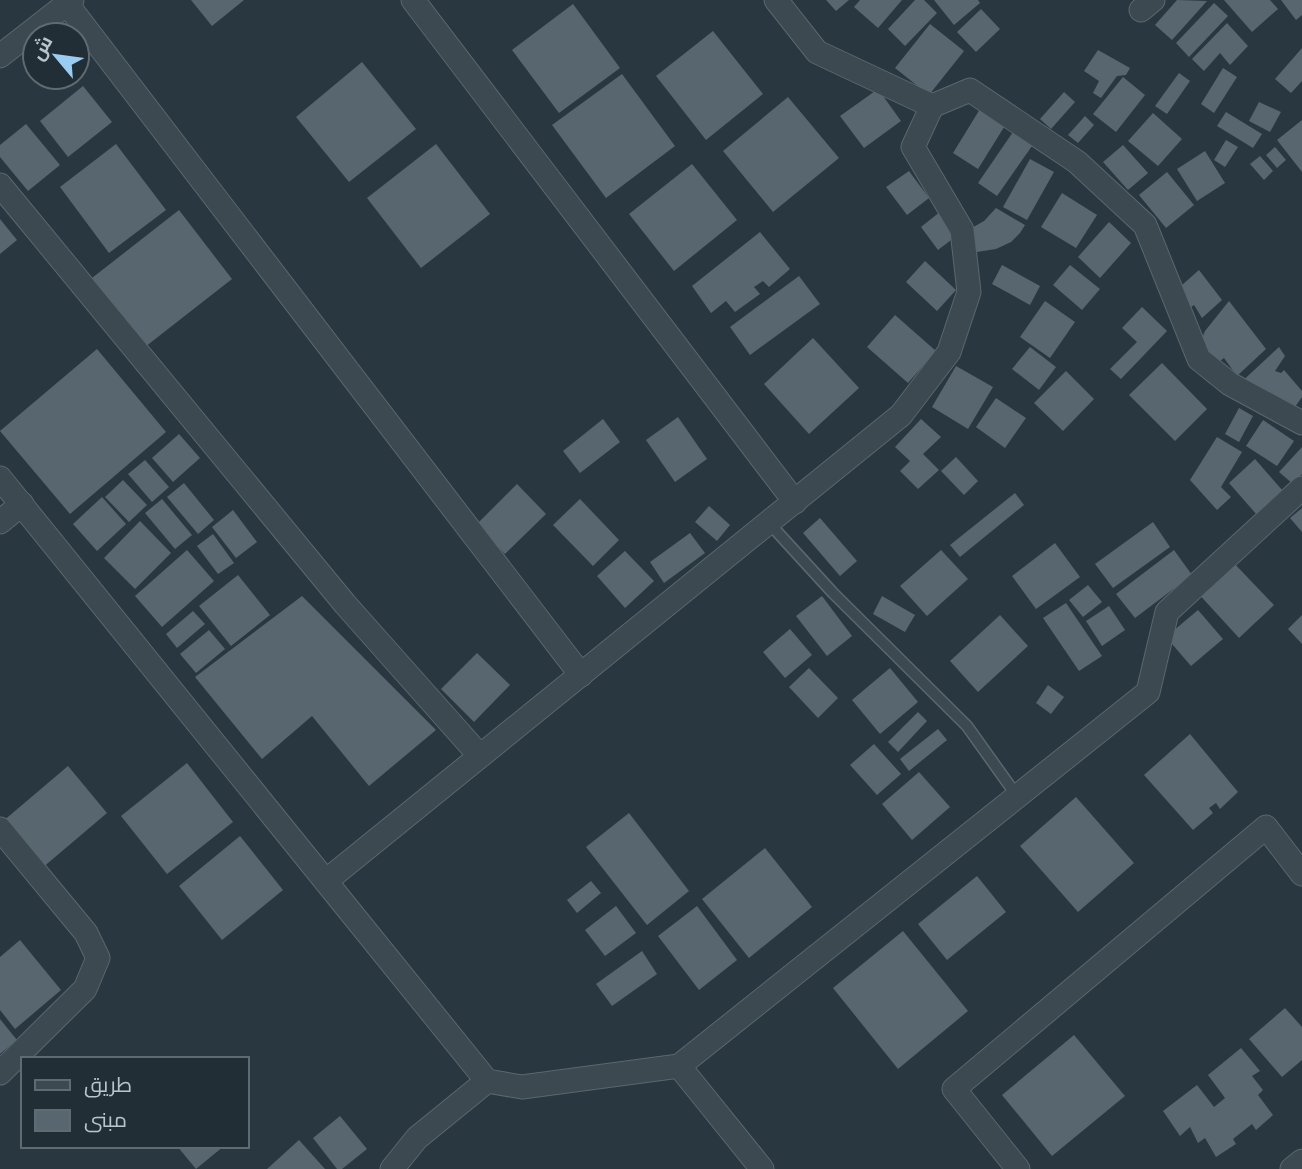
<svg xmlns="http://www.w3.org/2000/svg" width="1302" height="1169" font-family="'Noto Sans',Cairo,sans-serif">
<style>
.building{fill:#586670}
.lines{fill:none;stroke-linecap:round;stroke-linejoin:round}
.lane-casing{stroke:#5b676e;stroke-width:13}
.street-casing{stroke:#5b676e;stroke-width:25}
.lane{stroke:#3d4951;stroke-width:10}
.street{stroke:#3d4951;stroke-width:23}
</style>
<rect width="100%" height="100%" fill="#293741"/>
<!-- building -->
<g class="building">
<polygon points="191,0 244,0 212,26"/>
<polygon points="826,0 849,0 836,11"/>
<polygon points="860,0 902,0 878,28 854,7"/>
<polygon points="915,0 924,0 937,13 905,46 888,29"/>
<polygon points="934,0 978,0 980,3 954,25"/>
<polygon points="1177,0 1207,1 1172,40 1155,25"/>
<polygon points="1224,0 1270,0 1278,9 1252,32"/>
<polygon points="1281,0 1302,0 1302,15 1296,20"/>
<polygon points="1214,3 1228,16 1189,57 1176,43"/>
<polygon points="573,4 620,68 559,113 512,50"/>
<polygon points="981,9 1000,29 976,52 957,32"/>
<polygon points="1227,23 1248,46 1230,65 1220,53 1204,71 1192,59"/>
<polygon points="930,24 964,51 929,95 895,68"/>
<polygon points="713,31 763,94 706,140 656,76"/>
<polygon points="1302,48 1302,81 1291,93 1275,79"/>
<polygon points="1098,50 1130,68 1126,75 1117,76 1101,98 1093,93 1099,81 1084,71"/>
<polygon points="362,62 416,129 349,182 296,117"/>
<polygon points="1223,68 1237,77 1214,113 1201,104"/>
<polygon points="1179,73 1190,81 1167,114 1155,106"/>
<polygon points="622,74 675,146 606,198 552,125"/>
<polygon points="1123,77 1145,95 1116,132 1093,114"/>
<polygon points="83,86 112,122 68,157 40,121"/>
<polygon points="878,89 901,121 864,148 840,116"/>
<polygon points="1064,92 1075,102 1051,129 1040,119"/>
<polygon points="788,97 839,158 773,212 723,151"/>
<polygon points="1259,102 1281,112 1270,132 1249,121"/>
<polygon points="980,109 1006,124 978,169 953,153"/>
<polygon points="1226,112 1262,134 1253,148 1217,126"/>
<polygon points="1153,113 1182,139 1158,166 1128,141"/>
<polygon points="1085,116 1094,125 1078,143 1068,135"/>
<polygon points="1302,120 1302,172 1277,140"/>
<polygon points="26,124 60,165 28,191 0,157 0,145"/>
<polygon points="1013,132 1032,146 997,196 978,183"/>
<polygon points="1226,140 1238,147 1225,167 1214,160"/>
<polygon points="116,144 166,210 109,253 60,187"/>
<polygon points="436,144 490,214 421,268 367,198"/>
<polygon points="1123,145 1148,173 1128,190 1103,162"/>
<polygon points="1275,147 1286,160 1277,168 1266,155"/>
<polygon points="1205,151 1225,183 1197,201 1177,169"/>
<polygon points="1260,156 1273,171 1264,180 1250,164"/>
<polygon points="1030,159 1054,172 1027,220 1003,207"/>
<polygon points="692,164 737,220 674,271 629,214"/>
<polygon points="909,171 929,198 907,215 886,187"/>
<polygon points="1167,172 1194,205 1166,228 1139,195"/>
<polygon points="1062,193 1097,215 1076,248 1041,227"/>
<polygon points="996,208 1025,225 1020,233 1011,242 996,249 977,252 970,229 984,221"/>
<polygon points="179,210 232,279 145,347 92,278"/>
<polygon points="941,211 959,234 938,250 921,227"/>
<polygon points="0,219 17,240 0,254"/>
<polygon points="1109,222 1131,243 1100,278 1078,257"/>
<polygon points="760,232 790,269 769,287 763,281 754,287 760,294 735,312 726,301 711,313 692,286"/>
<polygon points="925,261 956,290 937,311 906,282"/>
<polygon points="1002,265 1040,286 1030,305 992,284"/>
<polygon points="1070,265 1100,289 1082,310 1053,285"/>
<polygon points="1199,270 1222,300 1202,318 1194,305 1184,312 1174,292"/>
<polygon points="799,276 820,304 750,355 730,327"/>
<polygon points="1045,301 1075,322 1050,358 1020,337"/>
<polygon points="1229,301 1266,349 1237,376 1224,358 1213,366 1199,345 1205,331"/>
<polygon points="1142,307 1167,331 1121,379 1110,369 1137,342 1122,328"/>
<polygon points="895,315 936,351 908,383 867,347"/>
<polygon points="813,338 859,388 809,434 764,384"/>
<polygon points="1030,347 1056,367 1039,390 1012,369"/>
<polygon points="1279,347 1285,356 1275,371 1281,373 1284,370 1302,391 1302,397 1292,411 1237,386"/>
<polygon points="97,349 166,432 70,514 0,431"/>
<polygon points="1162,363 1207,409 1175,441 1129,395"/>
<polygon points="956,366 993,387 968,429 932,407"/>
<polygon points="1066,371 1094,399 1063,431 1034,403"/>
<polygon points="996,398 1026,418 1005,448 976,427"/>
<polygon points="1239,408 1253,416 1239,442 1225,434"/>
<polygon points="678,417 707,459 675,482 646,440"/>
<polygon points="603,419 620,442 580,473 563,451"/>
<polygon points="921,419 941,437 923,454 939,470 918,489 900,471 910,461 895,447"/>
<polygon points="1263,420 1294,441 1277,466 1246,446"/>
<polygon points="179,434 200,458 173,482 152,458"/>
<polygon points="1217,437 1242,452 1221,487 1231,497 1217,510 1190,480"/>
<polygon points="1302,447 1302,474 1293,484 1279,472"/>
<polygon points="956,457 978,481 964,495 941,471"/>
<polygon points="1255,459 1283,491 1257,515 1229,483"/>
<polygon points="145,460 169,487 152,502 128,474"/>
<polygon points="123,480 147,505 129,522 105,497"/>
<polygon points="184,483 214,520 198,534 167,497"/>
<polygon points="517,484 546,514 505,554 476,525"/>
<polygon points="1015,493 1024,505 960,557 950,545"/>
<polygon points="102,497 126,524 97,551 73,524"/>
<polygon points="162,499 192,535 175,549 145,513"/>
<polygon points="580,499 619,540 593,566 553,525"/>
<polygon points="709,506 730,525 717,541 695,522"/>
<polygon points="1302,508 1302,532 1290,518"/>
<polygon points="233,510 257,542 236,558 212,527"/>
<polygon points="820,518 857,561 840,576 803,533"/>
<polygon points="140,521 171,553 135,589 104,558"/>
<polygon points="1153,522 1170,547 1113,588 1095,564"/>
<polygon points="690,533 705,553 664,583 650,562"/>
<polygon points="213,534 234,563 218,574 197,546"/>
<polygon points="1055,543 1080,577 1036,609 1012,576"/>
<polygon points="187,550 214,581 162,627 135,596"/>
<polygon points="941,550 968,579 927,616 900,586"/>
<polygon points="1174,550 1192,575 1135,618 1116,594"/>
<polygon points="625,551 654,581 625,608 597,576"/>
<polygon points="1230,559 1274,605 1239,638 1196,591"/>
<polygon points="238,575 270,615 231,646 199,606"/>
<polygon points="1088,585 1102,602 1083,617 1069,600"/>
<polygon points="302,596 436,730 369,786 312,716 262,759 195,677"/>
<polygon points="822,596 852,636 827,656 796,616"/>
<polygon points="882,596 915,615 905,632 873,614"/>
<polygon points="1066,603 1102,656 1079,671 1043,618"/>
<polygon points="1109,606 1125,630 1102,646 1086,621"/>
<polygon points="1198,610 1223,639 1191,666 1166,637"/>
<polygon points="193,611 205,624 177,648 166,634"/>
<polygon points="1000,615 1028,646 978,692 950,661"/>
<polygon points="1302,615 1302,644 1288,629"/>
<polygon points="790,629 812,655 785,678 763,652"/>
<polygon points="209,630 225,649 196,673 180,654"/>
<polygon points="477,653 510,685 474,722 441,689"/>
<polygon points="809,668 838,698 818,718 789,687"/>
<polygon points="890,668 918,702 880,734 852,700"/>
<polygon points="1048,685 1064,697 1051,714 1036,703"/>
<polygon points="918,712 927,721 898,752 888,742"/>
<polygon points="938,729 947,740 909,771 900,759"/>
<polygon points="1190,734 1238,792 1220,809 1216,803 1209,808 1213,813 1193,830 1144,775"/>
<polygon points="874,744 901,774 877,795 850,765"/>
<polygon points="187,763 233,822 167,874 121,816"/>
<polygon points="68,766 107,813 41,869 2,822"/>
<polygon points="919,772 950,807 912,840 882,804"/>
<polygon points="1076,797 1134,863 1078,912 1020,846"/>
<polygon points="629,813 689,891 647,925 586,847"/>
<polygon points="240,836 283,890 222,940 179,886"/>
<polygon points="765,848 812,907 749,958 702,899"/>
<polygon points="977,876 1006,912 947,960 918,924"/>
<polygon points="591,881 601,893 577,913 567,900"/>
<polygon points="616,906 636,933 605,956 585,930"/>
<polygon points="697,906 737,960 699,990 658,936"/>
<polygon points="903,931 968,1011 898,1069 833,988"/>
<polygon points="20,940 61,990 15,1029 0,1010 0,957"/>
<polygon points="642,951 657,974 612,1006 596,984"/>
<polygon points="1285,1008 1302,1027 1302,1060 1282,1077 1249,1039"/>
<polygon points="0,1019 17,1040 0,1054"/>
<polygon points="1074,1035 1125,1096 1052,1156 1002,1095"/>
<polygon points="1241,1048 1260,1071 1252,1076 1263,1090 1258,1095 1273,1115 1256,1130 1252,1124 1233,1139 1236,1144 1216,1157 1205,1138 1198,1143 1190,1127 1180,1136 1163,1111 1197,1085 1214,1107 1225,1098 1208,1075"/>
<polygon points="340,1116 367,1149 342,1169 337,1169 313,1138"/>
<polygon points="299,1140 325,1169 267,1169"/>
<polygon points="177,1146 224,1146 196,1169"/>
</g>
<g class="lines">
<defs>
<polyline id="lane" points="769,523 833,593 967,726 1017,796"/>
<g id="street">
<polyline points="413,0 795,502"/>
<polyline points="776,0 817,52 932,106 970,90 1077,162 1145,225 1199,359 1230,384 1302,423"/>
<polyline points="67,4 581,675"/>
<polyline points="1141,10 1153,0"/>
<polyline points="0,56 72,0"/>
<polyline points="0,185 345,604 480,756"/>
<polyline points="0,478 487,1081 522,1087 679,1066 1148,692 1167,612 1302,488"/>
<polyline points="0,522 22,504"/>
<polyline points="0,829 86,933 98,958 85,989 0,1073"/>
<polyline points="326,881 901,415 949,352 969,292 962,230 913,147 932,106"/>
<polyline points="679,1066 762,1169"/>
<polyline points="392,1169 417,1138 487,1081"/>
<polyline points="1018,1169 954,1089 1266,827 1302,874"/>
<polyline points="1292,1169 1302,1161"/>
</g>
</defs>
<!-- lane casing -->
<use href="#lane" class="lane-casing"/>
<!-- street casing -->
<use href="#street" class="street-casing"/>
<!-- lane -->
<use href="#lane" class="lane"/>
<!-- street -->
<use href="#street" class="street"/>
</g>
<!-- legend -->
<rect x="21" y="1057" width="228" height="91" fill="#222e36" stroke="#5f6a72" stroke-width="2"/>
<rect x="35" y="1080" width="35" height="10" fill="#3d4951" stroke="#5f6a72" stroke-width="2"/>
<text x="84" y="1092" font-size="21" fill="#bac4cb">طريق</text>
<rect x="35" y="1110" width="35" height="21" fill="#586670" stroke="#5f6a72" stroke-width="2"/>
<text x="84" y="1127" font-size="21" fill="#bac4cb">مبنى</text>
<!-- north arrow -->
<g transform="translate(56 56) rotate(299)"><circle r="33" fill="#222e36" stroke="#5f6a72" stroke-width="2"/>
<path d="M0-5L12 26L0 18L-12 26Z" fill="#9acbf0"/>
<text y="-10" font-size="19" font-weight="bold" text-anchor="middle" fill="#bac4cb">ش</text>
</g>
</svg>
